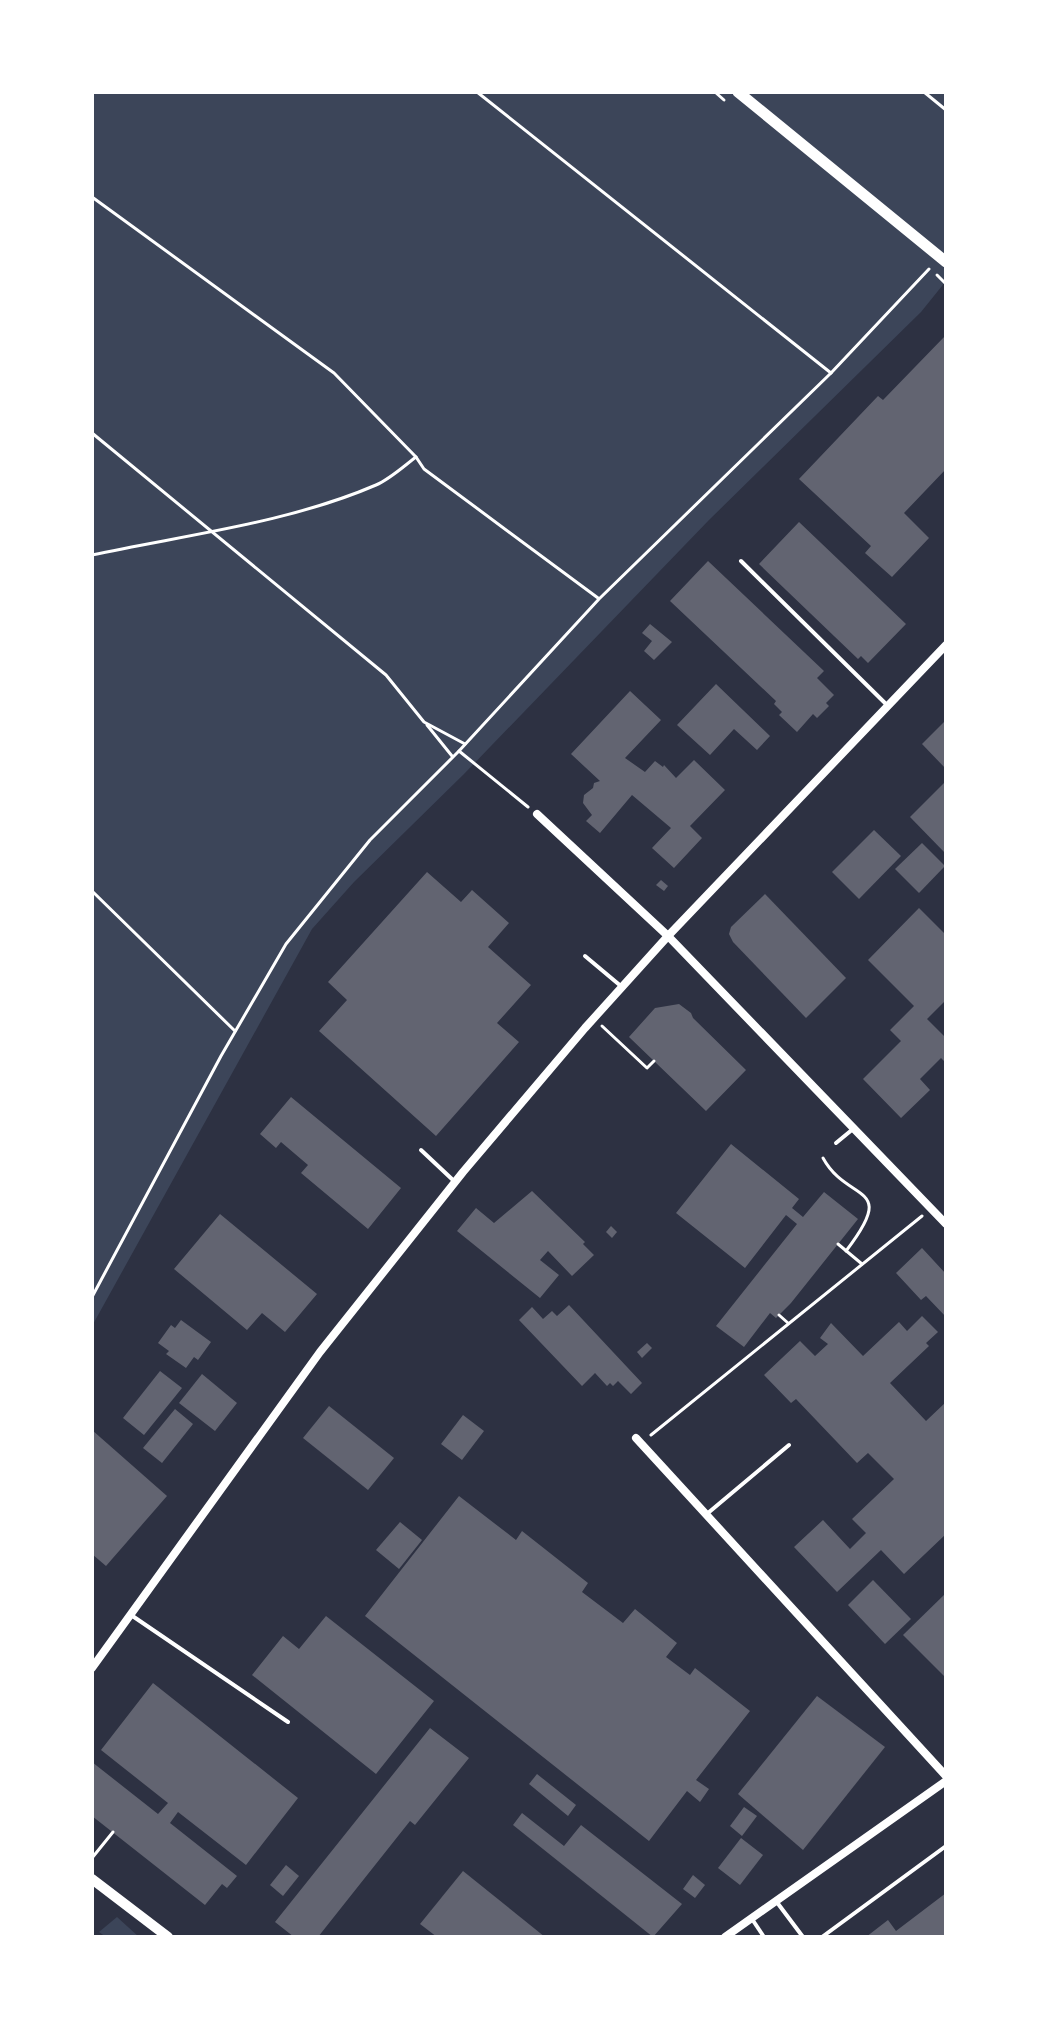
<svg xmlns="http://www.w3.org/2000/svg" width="1038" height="2029" font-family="'PT Sans Narrow',sans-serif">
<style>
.green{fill:#3c4559}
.building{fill:#626471}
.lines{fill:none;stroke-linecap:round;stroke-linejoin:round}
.path{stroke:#fff;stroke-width:3}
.service{stroke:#fff;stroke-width:4}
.minor{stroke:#fff;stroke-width:8}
.tertiary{stroke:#fff;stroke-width:10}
.secondary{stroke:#fff;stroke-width:11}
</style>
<rect width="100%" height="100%" fill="#2d3142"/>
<!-- green -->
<g class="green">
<polygon points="92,92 946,92 946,281 921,312 709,520 464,774 354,882 312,929 92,1326"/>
<polygon points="117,1917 139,1937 106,1937 99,1932"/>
</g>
<!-- building -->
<g class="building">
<polygon points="946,335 946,469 904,513 929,538 892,577 865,553 871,546 799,479 878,396 883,400"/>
<polygon points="799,522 906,624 868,663 861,656 858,659 759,564"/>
<polygon points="708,561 824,671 817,678 834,695 826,703 829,706 817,718 813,714 797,732 779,715 782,712 774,704 776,701 670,601"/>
<polygon points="650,624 672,642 654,660 644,651 652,641 642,633"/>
<polygon points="716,684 770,736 757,750 734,729 710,755 677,725"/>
<polygon points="630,691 661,720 625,758 645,772 655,761 663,767 664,765 676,778 694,760 725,790 690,826 702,838 674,868 652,848 671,828 632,795 600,833 586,821 592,815 583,803 584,795 593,788 594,783 600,781 571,754"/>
<polygon points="946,720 946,769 922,744"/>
<polygon points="946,781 946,854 910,817"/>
<polygon points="874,830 901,856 859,899 832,872"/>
<polygon points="922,843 945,866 919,893 895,869"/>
<polygon points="427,872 461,902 472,890 509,923 488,947 531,985 497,1023 519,1042 436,1136 319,1031 347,1000 328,982"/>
<polygon points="661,880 668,886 664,891 656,885"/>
<polygon points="765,894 846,978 806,1018 733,942 729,934 731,927"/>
<polygon points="919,908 946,935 946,1000 927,1019 946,1038 946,1063 941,1058 920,1079 930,1090 901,1118 863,1079 901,1041 890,1030 914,1006 868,960"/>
<polygon points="679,1004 691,1013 693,1018 746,1070 706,1111 629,1037 655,1008"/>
<polygon points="291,1097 401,1188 368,1229 301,1173 308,1165 281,1142 276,1148 260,1134"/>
<polygon points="731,1144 799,1199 792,1208 803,1217 824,1192 858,1219 791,1303 776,1318 770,1313 744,1347 716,1326 797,1224 786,1215 745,1268 676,1213"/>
<polygon points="532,1191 585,1242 583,1244 594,1255 572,1276 548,1251 540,1260 559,1275 540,1298 457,1231 476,1208 494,1223"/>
<polygon points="220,1214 317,1294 285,1332 262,1313 247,1330 174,1269"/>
<polygon points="611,1226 617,1232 612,1238 606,1232"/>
<polygon points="922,1248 946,1274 946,1317 926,1296 921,1300 896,1273"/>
<polygon points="569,1305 642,1383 631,1394 618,1381 613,1386 610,1383 607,1386 595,1373 582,1386 519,1320 532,1307 543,1319 552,1311 557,1316"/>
<polygon points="922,1316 938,1332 926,1343 929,1346 890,1383 926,1421 946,1402 946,1534 904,1574 881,1550 837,1592 794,1547 823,1520 850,1549 866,1533 852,1519 894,1479 868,1453 857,1463 796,1399 791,1403 764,1375 800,1341 815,1356 828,1344 820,1338 831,1323 863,1356 899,1322 907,1331"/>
<polygon points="181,1320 211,1342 198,1360 194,1357 186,1368 166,1354 169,1351 158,1343 171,1325 175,1328"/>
<polygon points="647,1343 652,1348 642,1358 637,1352"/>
<polygon points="160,1371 182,1388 144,1435 123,1418"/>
<polygon points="202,1374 237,1403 215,1431 179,1403"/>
<polygon points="329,1406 394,1458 368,1490 303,1438"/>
<polygon points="175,1409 193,1424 162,1463 143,1448"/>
<polygon points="463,1415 484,1431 462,1460 441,1444"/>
<polygon points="92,1430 167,1496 106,1566 92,1554"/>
<polygon points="459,1496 516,1540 522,1531 588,1583 582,1592 623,1623 635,1609 677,1643 666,1657 690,1675 695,1668 750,1711 696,1780 709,1789 700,1802 687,1791 649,1841 365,1616"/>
<polygon points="400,1522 422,1540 399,1569 376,1550"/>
<polygon points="873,1580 911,1619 885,1644 848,1605"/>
<polygon points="946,1593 946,1678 903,1635"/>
<polygon points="326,1616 434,1701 376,1774 252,1675 283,1636 299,1649"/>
<polygon points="153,1683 298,1798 246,1865 178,1812 170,1823 237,1876 227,1888 222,1884 205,1905 92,1816 92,1762 158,1814 168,1803 101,1750"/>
<polygon points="817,1696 885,1747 803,1850 738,1794"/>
<polygon points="430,1728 469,1758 415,1825 410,1821 318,1937 294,1937 275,1922"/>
<polygon points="537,1774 576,1805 568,1816 529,1784"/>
<polygon points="744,1807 757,1816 742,1836 730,1826"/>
<polygon points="522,1813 564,1846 581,1825 682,1904 653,1937 513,1825"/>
<polygon points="741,1838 763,1855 740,1885 718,1868"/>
<polygon points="286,1865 299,1876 283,1896 270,1885"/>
<polygon points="463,1871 545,1937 437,1937 420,1924"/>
<polygon points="693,1875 705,1885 695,1898 683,1889"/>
<polygon points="946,1893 946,1937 866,1937 888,1920 896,1931"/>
</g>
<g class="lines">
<!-- path -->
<g class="path">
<polyline points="477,92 831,373"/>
<polyline points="715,92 724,100"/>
<polyline points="924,92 946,110"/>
<polyline points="92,197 334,373 416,457 424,469 598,598"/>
<polyline points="937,275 946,284"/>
<polyline points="92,433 386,675 424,722 465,744"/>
<path d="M 92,555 C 185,535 288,523 376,485 C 390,479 404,466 416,457"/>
<polyline points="427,725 452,756"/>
<polyline points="459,751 528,807"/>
<polyline points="92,891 235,1031"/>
<polyline points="602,1026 647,1068 654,1061"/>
<path d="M 823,1158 C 848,1204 899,1182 846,1251"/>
<polyline points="838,1244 862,1264"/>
<polyline points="92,1297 221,1056 286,944 370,840 459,751 599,599 831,373 929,269"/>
<polyline points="779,1315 788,1323"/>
<polyline points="651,1435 922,1216"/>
<polyline points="92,1858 113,1832"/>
</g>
<!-- service -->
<g class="service">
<polyline points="741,561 888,706"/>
<polyline points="585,956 622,987"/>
<polyline points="836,1143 853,1129"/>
<polyline points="421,1150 454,1181"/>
<polyline points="708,1513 789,1445"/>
<polyline points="131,1615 288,1722"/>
<polyline points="776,1901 803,1937"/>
<polyline points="752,1919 764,1937"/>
<polyline points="822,1937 946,1846"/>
</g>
<!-- minor -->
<g class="minor">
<polyline points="537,814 668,936 946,1224"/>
<polyline points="636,1438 946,1776"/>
<polyline points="92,1668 320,1352 463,1172 585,1028 668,936 946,645"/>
<polyline points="725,1937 946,1781"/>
</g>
<!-- tertiary -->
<polyline class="tertiary" points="92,1879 168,1937"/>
<!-- secondary -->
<polyline class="secondary" points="738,92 946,262"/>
</g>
<!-- border -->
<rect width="1038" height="2029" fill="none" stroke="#ffffff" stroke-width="188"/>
</svg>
